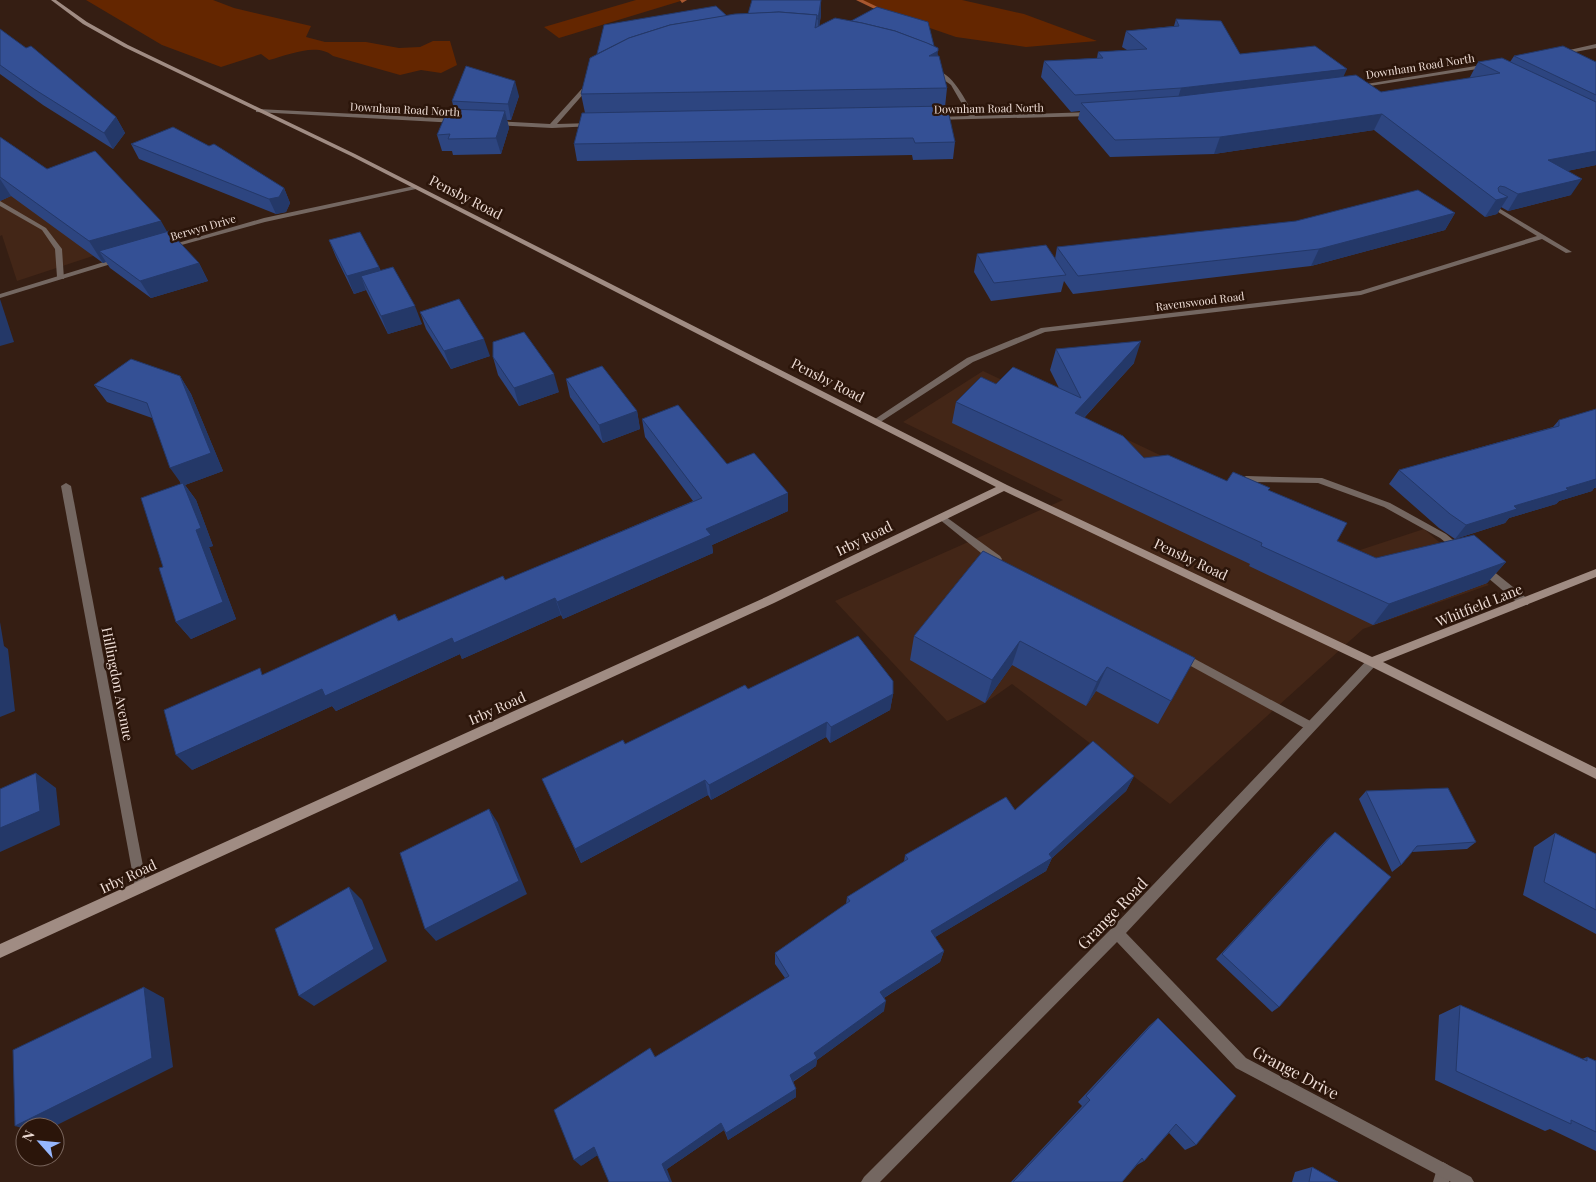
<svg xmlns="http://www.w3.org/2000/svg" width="1596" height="1182" font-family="'Playfair Display',serif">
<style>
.built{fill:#432617}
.green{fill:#642600}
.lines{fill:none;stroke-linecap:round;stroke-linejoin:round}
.stream{fill:#a85830;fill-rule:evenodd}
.lane{fill:#746761;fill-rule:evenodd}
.street{fill:#746761;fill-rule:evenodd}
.secondary{fill:#a08c83;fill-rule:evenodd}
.wall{fill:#2d4580}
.shaded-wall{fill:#243868}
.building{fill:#345095;stroke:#243868}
.labels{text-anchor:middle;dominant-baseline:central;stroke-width:5;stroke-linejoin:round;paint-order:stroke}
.far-street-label{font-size:11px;fill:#eeddd6;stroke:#2b150a}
.street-label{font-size:14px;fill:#eeddd6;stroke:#2b150a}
.near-street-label{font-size:16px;fill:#eeddd6;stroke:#2b150a}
</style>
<rect width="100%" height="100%" fill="#351e13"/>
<!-- built -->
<g class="built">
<polygon points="0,168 105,252 17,281 2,235 0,236"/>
<polygon points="983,371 1360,550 1424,529 1489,585 1363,629 1170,804 1012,684 985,703 947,721 835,601 1063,500 903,422"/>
</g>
<!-- green -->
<g class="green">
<path d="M 86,0 L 213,0 L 234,8 L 311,26 L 306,37 L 325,42 L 366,42 L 399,48 L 420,47 L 433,41 L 450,41 L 457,65 L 441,73 L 421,70 L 400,75 L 333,56 C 317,42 288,55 269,60 L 261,54 L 221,67 L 162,45 Z"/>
<polygon points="636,0 684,0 559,38 544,27"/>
<polygon points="859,0 962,0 1024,14 1097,41 1026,47 956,37 895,16"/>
</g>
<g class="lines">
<!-- stream -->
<g class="stream">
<polygon points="680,0 687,0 682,3"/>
<polygon points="856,0 863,0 892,14 887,15"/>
</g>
<!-- lane -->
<g class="lane">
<polygon points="0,201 46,228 62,249 64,279 57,277 55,249 42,230 0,206"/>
<polygon points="1246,476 1322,478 1390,503 1446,534 1464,549 1459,553 1440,538 1384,507 1318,483 1246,482 1241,479"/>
<polygon points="942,514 1000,556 1002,559 1000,562 994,562 986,557 939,519 937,517"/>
<polygon points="1484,565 1487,566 1528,599 1529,602 1528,605 1520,605 1481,572 1479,569"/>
<polygon points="1182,652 1314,723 1316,726 1314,729 1310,731 1306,729 1178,659 1177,656 1178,653"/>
<polygon points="1443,1162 1448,1165 1451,1170 1449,1182 1433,1182 1438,1165"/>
</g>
<!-- street -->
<g class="street">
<polygon points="1596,44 1596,48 1559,55 1556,53"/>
<polygon points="1488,64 1491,66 1490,67 1357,88 1354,86"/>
<path d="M 933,70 C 952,70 966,102 975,116 L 1092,112 L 1095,114 L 1092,116 L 934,120 L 934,118 L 936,117 L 969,116 L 951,85 L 933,72 Z"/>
<polygon points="588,82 593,83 557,124 592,123 595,125 594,126 552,128 496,125 493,123 496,121 550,124"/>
<polygon points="258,109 457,119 460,121 457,123 256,112 256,110"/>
<polygon points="414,186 416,187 416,189 265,222 167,249 164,247 264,218"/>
<polygon points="1492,204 1572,252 1566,253 1542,239 1361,295 1045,332 973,362 879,423 873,423 872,421 967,358 1041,328 1360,291 1537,236 1490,207 1490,205"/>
<polygon points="117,258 124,260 0,298 0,294"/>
<polygon points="66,483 71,486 147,887 145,891 141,893 137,891 135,887 61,486"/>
<polygon points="1372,658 1376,659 1377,662 1376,665 1126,933 1246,1058 1471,1177 1474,1182 1451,1182 1236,1068 1117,942 880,1182 861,1182 864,1177 1112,928 1368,659"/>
</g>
<!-- secondary -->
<polygon class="secondary" points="51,0 56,0 87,22 128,45 355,154 1007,485 1372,657 1596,569 1596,577 1383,662 1596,768 1596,779 1368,665 1004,491 774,603 0,958 0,944 766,597 996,487 351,156 124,47 83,24"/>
</g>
<!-- wall -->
<g class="wall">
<polygon points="821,0 821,15 819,26 934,46 938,56 947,88 945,107 955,142 953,159 913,160 912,155 577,161 574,144 585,113 581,94 727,16 748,14"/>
<polygon points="1176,19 1240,54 1343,77 1381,92 1471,78 1470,77 1478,62 1510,62 1514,56 1596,62 1596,165 1567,171 1571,195 1508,211 1501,207 1497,214 1485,217 1374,130 1214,154 1110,157 1078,119 1080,111 1071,112 1041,77 1044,61 1097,58 1098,52 1127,50 1122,47 1126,31 1174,26"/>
<polygon points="0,29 116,117 125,133 113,149 43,105 0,74"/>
<polygon points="519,96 511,120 507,120 509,128 501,154 453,155 452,151 442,151 437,135 454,109 452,101"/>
<polygon points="0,137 47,169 167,232 199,263 208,281 151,298 110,268 106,262 103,263 11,196 0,201"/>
<polygon points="131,144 284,188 290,203 286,212 276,214 139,159"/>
<polygon points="1455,213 1445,230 1311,266 1073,294 1064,281 1061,292 991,301 974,272 977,254 1055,259 1057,247"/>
<polygon points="329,240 379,267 381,271 422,324 388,334 366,290 354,294 336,257"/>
<polygon points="420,312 490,356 451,369 426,329"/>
<polygon points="1056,349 1134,363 1084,418 1144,458 1227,481 1269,490 1337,541 1376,558 1506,562 1487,583 1373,625 1249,566 1250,564 952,423 956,402 1059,388 1050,370"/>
<polygon points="493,357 559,392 519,406 498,375"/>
<polygon points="180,376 191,394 223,471 185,485 196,500 213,546 209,547 236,619 191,639 176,622 163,567 181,484 152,418 107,402 94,385"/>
<polygon points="566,379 637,411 640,429 603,443 570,397"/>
<polygon points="642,419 727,464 788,511 712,545 713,553 563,619 561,615 462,659 460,654 336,711 332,706 192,770 265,674 395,614 399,621 505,580 693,501 645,437"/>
<polygon points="1559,420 1594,488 1592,491 1559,501 1556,504 1509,518 1505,523 1455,539 1439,528 1389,484 1399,470 1553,427"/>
<polygon points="983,551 1171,701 1158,724 1096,691 1086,706 1012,665 985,703 910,660 914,636"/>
<polygon points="748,689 893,694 890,710 830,743 826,737 711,800 708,795 581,863 542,779 625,744"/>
<polygon points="1134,776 1126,791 1052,858 1046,871 935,937 944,951 940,962 884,998 884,1011 817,1060 816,1066 793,1082 796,1089 796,1097 728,1140 724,1130 667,1169 597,1155 581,1166 785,978 775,964 775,953 846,904 847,897 904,862 905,855 1015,810"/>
<polygon points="1366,791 1476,842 1467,849 1412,852 1401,865 1392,872 1359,799"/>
<polygon points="1335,832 1279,1007 1272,1012 1216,959 1327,839"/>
<polygon points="1555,833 1596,854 1596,934 1523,895 1534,847"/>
<polygon points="1460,1005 1582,1059 1587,1057 1596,1061 1596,1151 1550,1129 1545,1131 1435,1080 1439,1015"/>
<polygon points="1158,1018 1196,1145 1185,1150 1169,1133 1144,1161 1137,1165 1122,1182 1011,1182 1082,1106 1078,1102 1149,1026"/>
<polygon points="1312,1167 1338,1182 1292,1182 1295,1172"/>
</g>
<!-- shaded-wall -->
<g class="shaded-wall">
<polygon points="821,0 821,15 818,35 818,19"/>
<polygon points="938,51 935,78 929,56"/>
<polygon points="1347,69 1340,84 1176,104 1181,88"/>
<polygon points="515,81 519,96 511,120 508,104"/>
<polygon points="505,111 509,128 501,154 496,138"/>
<polygon points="1382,114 1374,130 1214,154 1220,137"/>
<polygon points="116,117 125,133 113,149 104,133"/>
<polygon points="1596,151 1596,165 1538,177 1548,160"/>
<polygon points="0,179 11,196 0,201"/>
<polygon points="1582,179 1571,195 1508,211 1518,194"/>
<polygon points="284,188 290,203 286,212 276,214 269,199"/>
<polygon points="1508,197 1497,214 1485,217 1496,200"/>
<polygon points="1455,213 1445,230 1311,266 1319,249"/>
<polygon points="161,221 173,242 99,251 106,262 103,263 89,241"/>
<polygon points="199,263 208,281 151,298 140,281"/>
<polygon points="379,267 386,285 361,276 366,290 354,294 347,276"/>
<polygon points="0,299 14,342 0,346"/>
<polygon points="415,306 422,324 388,334 381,316"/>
<polygon points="484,339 490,356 451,369 444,351"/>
<polygon points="1141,341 1134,363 1068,435 1075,413"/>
<polygon points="554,374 559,392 519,406 514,388"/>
<polygon points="180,376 191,394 223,471 185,485 196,500 213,546 209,547 236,619 191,639 176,622 196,530 183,486 170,468"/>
<polygon points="637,411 640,429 603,443 599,425"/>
<polygon points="1596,479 1596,488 1594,488 1592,491 1559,501 1556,504 1509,518 1505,523 1455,539 1466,525 1514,506 1566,488"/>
<polygon points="788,493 788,511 712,545 713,553 563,619 557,602 706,529"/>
<polygon points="1506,562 1487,583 1373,625 1389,604"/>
<polygon points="555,598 561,615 462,659 460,654 336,711 332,706 192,770 176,755 322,689 452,638"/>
<polygon points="0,622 4,646 8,649 15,711 0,717"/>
<polygon points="1020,641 1012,665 985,703 992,680"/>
<polygon points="1107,667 1096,691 1086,706 1097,682"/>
<polygon points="893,694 890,710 830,743 831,727"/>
<polygon points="827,722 826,737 711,800 709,785"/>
<polygon points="36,773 56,788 60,825 0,852 0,828"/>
<polygon points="1134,776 1126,791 1052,858 1046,871 927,942 931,931 1049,854"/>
<polygon points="705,780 708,795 581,863 575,849"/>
<polygon points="489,809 498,823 527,894 436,941 425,929"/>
<polygon points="349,887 362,900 387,961 314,1006 299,996"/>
<polygon points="944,951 940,962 877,1002 880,992"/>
<polygon points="144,987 164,998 173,1067 53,1127 25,1127 25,1129 15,1126"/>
<polygon points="886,1001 884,1011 817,1060 816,1066 790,1083 790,1075 814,1053"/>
<polygon points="796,1089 796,1097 728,1140 726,1133"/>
<polygon points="721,1123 724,1130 667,1169 672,1182 670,1182 662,1164"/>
<polygon points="594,1147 601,1153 581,1166 574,1160"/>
</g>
<!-- building -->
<g class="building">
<polygon points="752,0 821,0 818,19 817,19 817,15 779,12 748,14"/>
<polygon points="716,6 727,16 670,25 629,38 597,54 604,25"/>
<polygon points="877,7 928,22 934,46 895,31 862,23 851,21"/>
<polygon points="779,12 817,15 815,28 835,18 862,23 895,31 927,43 938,48 938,51 929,56 939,56 947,88 581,94 590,58 629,38 670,25 735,14"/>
<polygon points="1176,19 1221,21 1240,54 1315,46 1347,69 1181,88 1075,95 1044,61 1103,58 1098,52 1147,49 1126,31 1179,26"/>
<polygon points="0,29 26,48 31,46 116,117 104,133 34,89 0,65"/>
<polygon points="1563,46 1596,62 1596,95 1514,56"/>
<polygon points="1502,58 1596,102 1596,151 1548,160 1582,179 1518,194 1505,187 1500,186 1498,188 1499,192 1508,197 1496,200 1382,114 1220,137 1115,140 1081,103 1181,96 1356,75 1381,92 1500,73 1478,62"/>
<polygon points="466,66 515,81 508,104 452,101"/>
<polygon points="947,106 955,142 915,143 913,138 574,144 582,113"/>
<polygon points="448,109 505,111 496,138 448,139 450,134 437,135"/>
<polygon points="173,127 209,146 214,144 284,188 279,197 269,199 131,144"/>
<polygon points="0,137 47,169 95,151 161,221 89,241 0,177"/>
<polygon points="1418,190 1455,213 1319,249 1078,276 1057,247 1296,221"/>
<polygon points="169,231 199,263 140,281 99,251"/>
<polygon points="360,232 379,267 347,276 329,240"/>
<polygon points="1046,245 1066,275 994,283 977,254"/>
<polygon points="393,267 415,306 381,316 361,276"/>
<polygon points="459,299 484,339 444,351 420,312"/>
<polygon points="524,332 554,374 514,388 493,357 493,342"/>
<polygon points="1141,341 1075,413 1123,436 1144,458 1168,455 1227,481 1233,472 1270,488 1268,490 1347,523 1337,541 1376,558 1474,535 1506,562 1389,604 1261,546 1262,543 956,402 981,377 996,384 1013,367 1081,398 1056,349"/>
<polygon points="131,359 180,376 211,453 170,468 147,403 94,385"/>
<polygon points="602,366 637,411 599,425 566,379"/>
<polygon points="678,405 727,464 754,453 788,493 706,529 711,535 557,602 555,598 454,643 452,638 325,696 322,689 176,755 164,710 260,668 262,675 395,614 398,621 503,576 505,580 702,498 642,419"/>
<polygon points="1596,409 1596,479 1566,488 1568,490 1514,506 1517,509 1466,525 1450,514 1399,470 1559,426 1559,420"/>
<polygon points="183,483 201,528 196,530 223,602 176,622 159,568 163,567 141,498"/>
<polygon points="983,551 1195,658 1171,701 1107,667 1097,682 1020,641 992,680 914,636"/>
<polygon points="858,636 893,681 893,694 831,727 827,722 709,785 705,780 575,849 542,779 623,740 625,744 745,685 748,689"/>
<polygon points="1093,741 1134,776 1049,854 1052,858 931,931 944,951 880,992 886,1001 814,1053 817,1058 790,1075 796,1089 726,1133 721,1123 662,1164 670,1182 609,1182 594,1147 574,1160 554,1110 650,1048 655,1057 789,976 775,953 850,901 847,897 908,859 905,855 1006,797 1015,810"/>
<polygon points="36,773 40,811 0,828 0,789"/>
<polygon points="1448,788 1476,842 1417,846 1401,865 1366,791"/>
<polygon points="489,809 519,881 425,929 400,853"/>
<polygon points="1335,832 1391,877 1279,1007 1222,954"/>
<polygon points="1555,833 1596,854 1596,910 1544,882"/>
<polygon points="349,887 374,949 299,996 275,929"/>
<polygon points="144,987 152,1058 15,1126 13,1050"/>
<polygon points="1460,1005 1587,1061 1587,1057 1596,1061 1596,1132 1571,1120 1571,1124 1456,1071"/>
<polygon points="1158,1018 1236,1096 1196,1145 1176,1124 1144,1161 1142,1158 1122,1182 1013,1182 1090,1100 1086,1096"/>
<polygon points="1312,1167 1338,1182 1309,1182"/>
</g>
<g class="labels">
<!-- far-street labels -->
<g class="far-street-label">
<text transform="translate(1420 66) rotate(-9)">Downham Road North</text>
<text transform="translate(989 108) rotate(-1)">Downham Road North</text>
<text transform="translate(405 109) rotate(3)">Downham Road North</text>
<text transform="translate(203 227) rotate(-16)">Berwyn Drive</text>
<text transform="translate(1200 301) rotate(-7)">Ravenswood Road</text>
</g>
<!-- street labels -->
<g class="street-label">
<text transform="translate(466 197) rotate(27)">Pensby Road</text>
<text transform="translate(828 380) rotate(27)">Pensby Road</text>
<text transform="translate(864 538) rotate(-26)">Irby Road</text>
<text transform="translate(1191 559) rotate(25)">Pensby Road</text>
<text transform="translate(1479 605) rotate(-22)">Whitfield Lane</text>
<text transform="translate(118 684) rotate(79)">Hillingdon Avenue</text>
<text transform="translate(497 708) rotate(-24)">Irby Road</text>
<text transform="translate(128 876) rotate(-25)">Irby Road</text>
</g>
<!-- near-street labels -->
<g class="near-street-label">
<text transform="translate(1112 913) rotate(-46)">Grange Road</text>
<text transform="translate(1296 1072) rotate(28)">Grange Drive</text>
</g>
</g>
<!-- north arrow -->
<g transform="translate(40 1142) rotate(297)"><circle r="24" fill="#2b150a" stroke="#79655c"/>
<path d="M0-4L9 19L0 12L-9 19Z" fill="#96b6fd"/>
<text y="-8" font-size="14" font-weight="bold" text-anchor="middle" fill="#eeddd6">N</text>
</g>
</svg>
